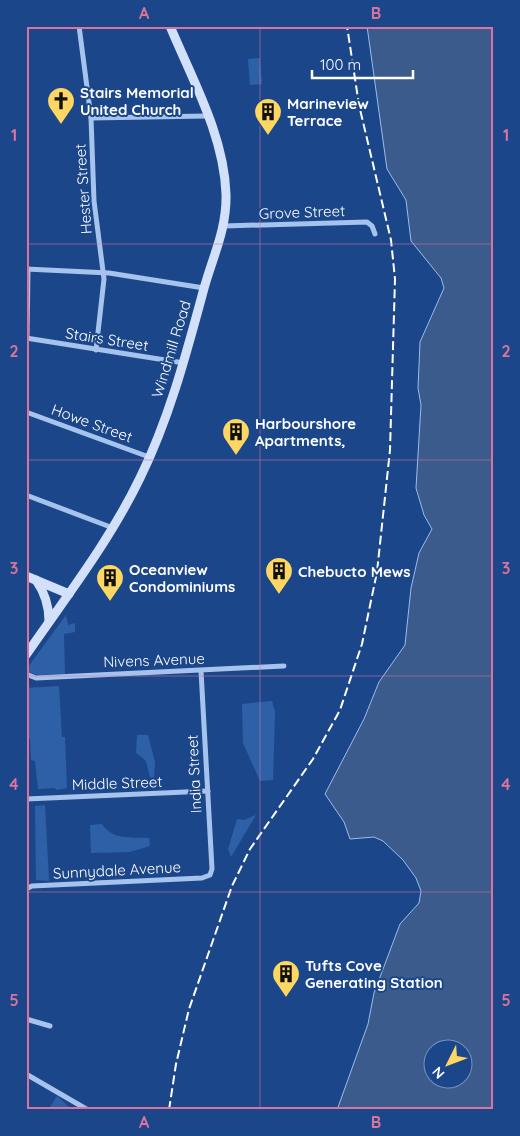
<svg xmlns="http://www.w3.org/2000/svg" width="520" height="1136" font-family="Quicksand,sans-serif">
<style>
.green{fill:#2e60a8}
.water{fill:#3b5b8c;stroke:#98bdef;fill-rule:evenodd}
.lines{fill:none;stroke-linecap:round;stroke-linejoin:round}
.minor{stroke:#a5c3ed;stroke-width:5}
.secondary{stroke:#d2e1f9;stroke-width:9}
.rail{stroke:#fff;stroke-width:2;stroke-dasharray:9 4;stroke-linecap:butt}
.grid{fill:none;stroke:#da749d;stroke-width:1;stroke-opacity:0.55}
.labels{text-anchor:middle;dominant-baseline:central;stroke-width:4;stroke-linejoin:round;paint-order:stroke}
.poi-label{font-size:15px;font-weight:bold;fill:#fff;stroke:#1b478a;text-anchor:start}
.street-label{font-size:15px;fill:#fff;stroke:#1b478a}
.neatline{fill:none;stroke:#da749d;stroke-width:2}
.grid-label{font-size:16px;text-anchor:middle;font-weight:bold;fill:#da749d}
</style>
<rect width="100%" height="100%" fill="#1b478a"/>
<!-- green -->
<g class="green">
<polygon points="260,58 262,84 250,85 248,59"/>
<polygon points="66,615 68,625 75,623 75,632 64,634 65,674 38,675 29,672 28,667"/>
<polygon points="59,686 62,737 65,737 67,788 56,790 55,788 38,789 35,761 31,760 30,739 26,737 26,688"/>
<polygon points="272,701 275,712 273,780 260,781 243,743 242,704"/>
<polygon points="137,735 148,735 155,762 154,777 150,778 146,761 136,753"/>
<polygon points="45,805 49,881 36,880 35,806"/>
<polygon points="256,815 231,857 228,849 237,819 244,820"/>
<path d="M 102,824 C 112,840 131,837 149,838 L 150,846 L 130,852 L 91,853 L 90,825 Z"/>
<polygon points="57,1096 71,1109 71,1110 48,1110"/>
</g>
<!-- water -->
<path class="water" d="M 367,26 L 494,26 L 494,1110 L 337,1110 L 368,1024 L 374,993 L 400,924 L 419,903 L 421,891 L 416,878 L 403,860 L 383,841 L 374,837 L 350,839 L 344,822 L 325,794 L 364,719 L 379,682 L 405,645 L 411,588 L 419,553 L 432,529 L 424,515 L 416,488 L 421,405 L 418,388 L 420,342 L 444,288 L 441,278 L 411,241 L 406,200 L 387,169 ZM 432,1048 L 462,1048 L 462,1078 L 432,1078 Z"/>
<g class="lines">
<!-- minor -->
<g class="minor">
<polyline points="79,26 91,118 94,201 104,279 96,350"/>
<polyline points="91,118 207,116"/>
<polyline points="224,226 367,222 372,226 375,234"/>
<polyline points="26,269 109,273 204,288"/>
<polyline points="26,338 184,363"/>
<polyline points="27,338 28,269"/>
<polyline points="26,412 149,457"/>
<polyline points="26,495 113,528"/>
<polyline points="26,674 36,678 284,666"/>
<polyline points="26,799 208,791"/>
<polyline points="26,889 32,886 202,878 210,875 212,869 201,671"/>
<polyline points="26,1019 50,1026"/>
<polyline points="26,1074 88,1110"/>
</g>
<!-- secondary -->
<g class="secondary">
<polyline points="26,576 69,594"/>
<path d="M 36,580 C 45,593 49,605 49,621"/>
<path d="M 26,655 C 66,597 109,542 140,478 C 169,419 186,355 203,292 C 212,258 227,230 226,194 C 224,135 192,79 170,26"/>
</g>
<!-- rail -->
<polyline class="rail" points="169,1110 176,1064 189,1009 232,886 250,849 313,759 340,710 362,644 377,572 390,450 395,279 391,240 359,105 347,26"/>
</g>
<!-- grid -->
<path class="grid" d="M 260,26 L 260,1110M 26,244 L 494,244M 26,460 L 494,460M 26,676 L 494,676M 26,892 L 494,892"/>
<!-- icons -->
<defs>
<symbol id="church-pin" viewBox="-11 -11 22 30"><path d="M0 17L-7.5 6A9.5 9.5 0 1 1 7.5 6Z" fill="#fed762" stroke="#1b478a"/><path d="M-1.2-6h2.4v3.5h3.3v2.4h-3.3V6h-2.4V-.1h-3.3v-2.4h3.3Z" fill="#111"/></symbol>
<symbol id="building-pin" viewBox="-11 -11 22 30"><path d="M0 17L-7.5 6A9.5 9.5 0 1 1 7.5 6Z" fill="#fed762" stroke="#1b478a"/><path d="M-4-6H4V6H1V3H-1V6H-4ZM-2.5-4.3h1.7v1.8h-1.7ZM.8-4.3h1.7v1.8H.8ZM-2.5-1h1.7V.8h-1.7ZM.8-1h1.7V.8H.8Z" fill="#111"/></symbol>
</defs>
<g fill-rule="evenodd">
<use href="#church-pin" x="45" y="85" width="32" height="43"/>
<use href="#building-pin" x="252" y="96" width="32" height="43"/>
<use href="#building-pin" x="220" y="416" width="32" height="43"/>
<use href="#building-pin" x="263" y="555" width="32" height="43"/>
<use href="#building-pin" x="94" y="562" width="32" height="43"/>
<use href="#building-pin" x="270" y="958" width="32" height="43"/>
</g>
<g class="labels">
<!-- poi labels -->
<g class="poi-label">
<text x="80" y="92">Stairs Memorial<tspan x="80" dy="17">United Church</tspan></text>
<text x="287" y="103">Marineview<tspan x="287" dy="17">Terrace</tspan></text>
<text x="255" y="423">Harbourshore<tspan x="255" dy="17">Apartments,</tspan></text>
<text x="129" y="569">Oceanview<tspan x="129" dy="17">Condominiums</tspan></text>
<text x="298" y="571">Chebucto Mews</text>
<text x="305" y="965">Tufts Cove<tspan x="305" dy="17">Generating Station</tspan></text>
</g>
<!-- street labels -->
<g class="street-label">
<text transform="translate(83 189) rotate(-94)">Hester Street</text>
<text transform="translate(302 212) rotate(-2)">Grove Street</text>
<text transform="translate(107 339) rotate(9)">Stairs Street</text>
<text transform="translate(171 349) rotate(-73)">Windmill Road</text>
<text transform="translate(92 423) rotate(20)">Howe Street</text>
<text transform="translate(154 660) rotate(-2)">Nivens Avenue</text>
<text transform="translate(194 774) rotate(-93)">India Street</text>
<text transform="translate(117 783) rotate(-2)">Middle Street</text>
<text transform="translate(117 870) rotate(-3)">Sunnydale Avenue</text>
</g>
</g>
<!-- border -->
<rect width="520" height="1136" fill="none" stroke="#1b478a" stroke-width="55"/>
<!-- north arrow -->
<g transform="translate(448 1064) rotate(228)"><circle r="24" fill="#1b478a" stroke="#7691b9"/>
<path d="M0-4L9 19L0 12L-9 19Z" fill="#fed762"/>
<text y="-8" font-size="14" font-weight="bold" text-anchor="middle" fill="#ffffff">N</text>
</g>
<!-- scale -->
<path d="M312 70v8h101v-8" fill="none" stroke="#ffffff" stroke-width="2.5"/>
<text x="320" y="70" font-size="15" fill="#ffffff" stroke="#1b478a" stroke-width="4" paint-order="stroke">100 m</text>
<rect x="28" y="28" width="464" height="1080" class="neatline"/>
<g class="grid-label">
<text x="144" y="19">A</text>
<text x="376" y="19">B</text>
<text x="14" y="141">1</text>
<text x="506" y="141">1</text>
<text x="14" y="357">2</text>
<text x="506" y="357">2</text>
<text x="14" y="574">3</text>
<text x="506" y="574">3</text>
<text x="14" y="790">4</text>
<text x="506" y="790">4</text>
<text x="14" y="1006">5</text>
<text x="506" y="1006">5</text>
<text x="144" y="1128">A</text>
<text x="376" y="1128">B</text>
</g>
</svg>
